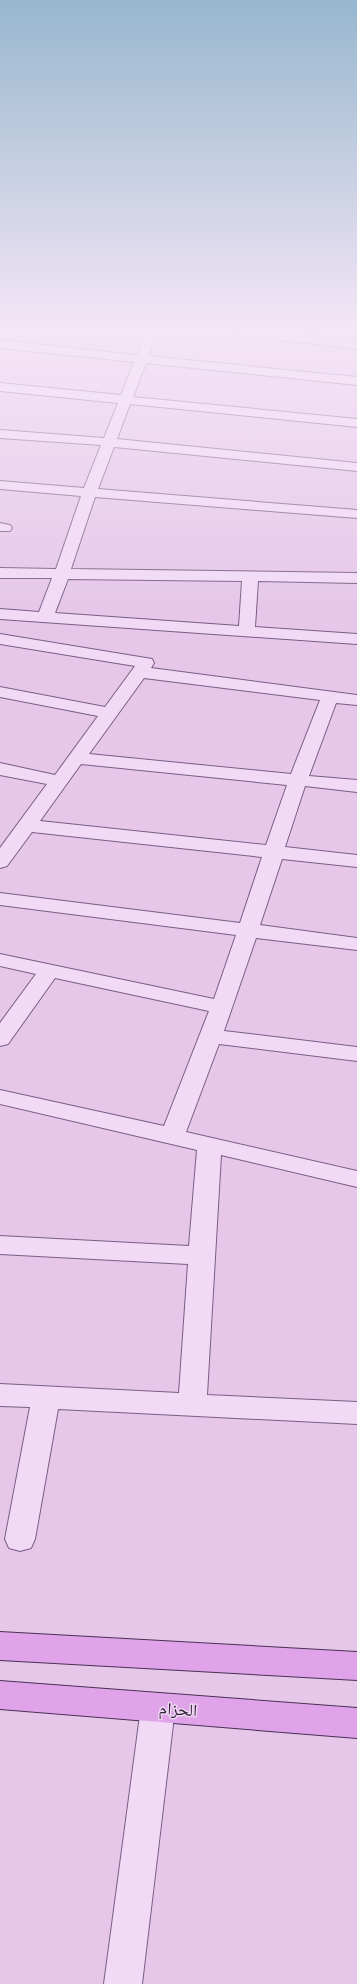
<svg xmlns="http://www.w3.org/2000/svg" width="357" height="1984" font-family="Spectral,'Noto Naskh Arabic',serif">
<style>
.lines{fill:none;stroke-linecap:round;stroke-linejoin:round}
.minor-casing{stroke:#795e84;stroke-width:2}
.major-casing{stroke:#473253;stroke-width:2}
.minor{fill:#f2daf6;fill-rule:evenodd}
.major{fill:#e0a3e9;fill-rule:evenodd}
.labels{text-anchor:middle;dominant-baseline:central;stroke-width:3;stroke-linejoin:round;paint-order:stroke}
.near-street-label{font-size:17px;fill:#2f2136;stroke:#efd6f2}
</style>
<rect width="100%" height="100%" fill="#e6c7ea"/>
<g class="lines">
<defs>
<g id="minor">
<path d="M 146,331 L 158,331 L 148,356 L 357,377 L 357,385 L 146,363 L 133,397 L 357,419 L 357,427 L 130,404 L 117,439 L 357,463 L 357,471 L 114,447 L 98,489 L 357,510 L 357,518 L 95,497 L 71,569 L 357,573 L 357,583 L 258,581 L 255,627 L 357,634 L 357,644 L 0,619 L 0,609 L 39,612 L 52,578 L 0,578 L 0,568 L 56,569 L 81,496 L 0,489 L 0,481 L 84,488 L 101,445 L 0,438 L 0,430 L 104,438 L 118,403 L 0,391 L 0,383 L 121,395 L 134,362 L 0,348 L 0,340 L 137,355 ZM 68,579 L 242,581 L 239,626 L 55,613 Z"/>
<polygon points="230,331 269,331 357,341 357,349 236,335"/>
<polygon points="0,523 10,525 12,528 10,531 0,531"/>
<path d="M 0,634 L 146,658 L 152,659 L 154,663 L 151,668 L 357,695 L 357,705 L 336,703 L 309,776 L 357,780 L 357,792 L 305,786 L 285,847 L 357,855 L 357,867 L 282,859 L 260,925 L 357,938 L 357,950 L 256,938 L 224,1031 L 357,1047 L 357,1061 L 219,1044 L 186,1132 L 357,1171 L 357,1187 L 221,1155 L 207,1395 L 357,1402 L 357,1424 L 58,1409 L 35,1539 L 31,1548 L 20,1551 L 9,1548 L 5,1539 L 30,1407 L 0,1406 L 0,1384 L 179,1393 L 188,1264 L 0,1254 L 0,1236 L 189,1246 L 197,1150 L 0,1104 L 0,1090 L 164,1126 L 209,1011 L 55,978 L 8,1044 L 0,1046 L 0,1023 L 36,974 L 0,966 L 0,954 L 214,999 L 236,935 L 0,905 L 0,893 L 240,923 L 262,857 L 32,832 L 7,866 L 0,868 L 0,848 L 47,784 L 0,775 L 0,763 L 55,775 L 98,716 L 0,697 L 0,687 L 105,707 L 135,666 L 0,644 ZM 144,678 L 320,700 L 291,774 L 89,754 ZM 81,764 L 287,785 L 266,845 L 40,821 Z"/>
<polygon points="158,1693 170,1698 175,1708 142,1984 104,1984 141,1708 146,1698"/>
</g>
<g id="major">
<polygon points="0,1632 357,1652 357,1680 0,1660"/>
<polygon points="0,1681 357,1708 357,1738 0,1709"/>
</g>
</defs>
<!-- minor casing -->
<use href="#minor" class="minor-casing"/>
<!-- major casing -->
<use href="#major" class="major-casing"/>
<!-- minor -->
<use href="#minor" class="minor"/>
<!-- major -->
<use href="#major" class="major"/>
</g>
<!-- sky -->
<linearGradient id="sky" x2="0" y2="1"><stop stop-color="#97b7ce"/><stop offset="0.54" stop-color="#f4e6f6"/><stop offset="1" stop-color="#f4e6f6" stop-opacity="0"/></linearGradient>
<rect width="357" height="609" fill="url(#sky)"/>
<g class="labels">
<!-- near-street labels -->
<g class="near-street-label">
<text transform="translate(178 1710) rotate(4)">الحزام</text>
</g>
</g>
</svg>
